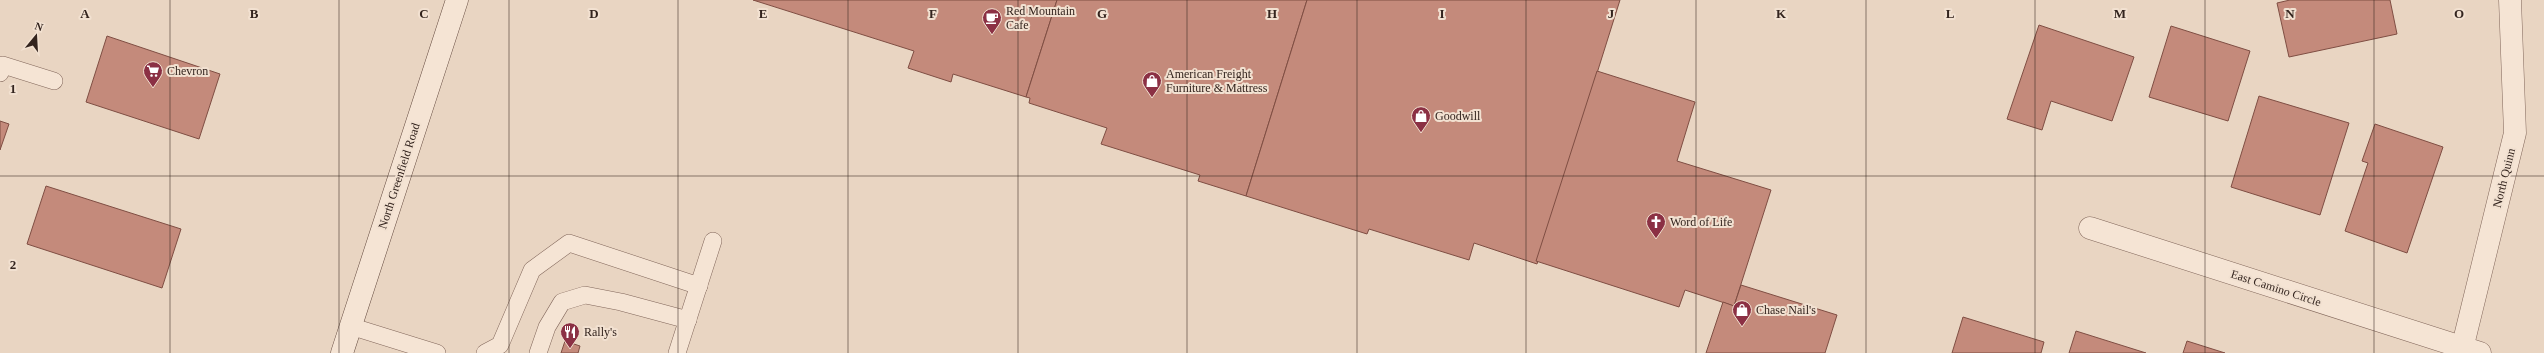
<svg xmlns="http://www.w3.org/2000/svg" width="2544" height="353" font-family="Georgia,serif">
<style>
.building{fill:#c48a7b;stroke:#7f4e43}
.lines{fill:none;stroke-linecap:round;stroke-linejoin:round}
.lane-casing{stroke:#82675b;stroke-width:18}
.street-casing{stroke:#82675b;stroke-width:23}
.secondary-casing{stroke:#63493e;stroke-width:23}
.lane{stroke:#f5e4d4;stroke-width:17}
.street{stroke:#f5e4d4;stroke-width:22}
.secondary{stroke:#f5e4d4;stroke-width:22}
.grid{fill:none;stroke:#33241e;stroke-width:1;stroke-opacity:0.55}
.labels{text-anchor:middle;dominant-baseline:central;stroke-width:4;stroke-linejoin:round;paint-order:stroke}
.poi-label{font-size:12px;fill:#33241e;stroke:#f2e1d1;text-anchor:start}
.street-label{font-size:12px;fill:#33241e;stroke:#f2e1d1}
.grid-label{font-size:13px;text-anchor:middle;font-weight:bold;fill:#33241e;stroke:#f2e1d1;stroke-width:4;stroke-linejoin:round;paint-order:stroke}
</style>
<rect width="100%" height="100%" fill="#e9d5c2"/>
<!-- building -->
<g class="building">
<polygon points="753,0 1057,0 1026,97 953,74 951,82 908,68 914,51"/>
<polygon points="1057,0 1307,0 1246,196 1198,181 1200,175 1101,144 1107,128 1029,103 1030,98 1026,97"/>
<polygon points="1307,0 1620,0 1537,264 1474,243 1469,260 1369,229 1367,234 1246,196"/>
<polygon points="2290,0 2390,0 2397,34 2289,57 2277,3"/>
<polygon points="2039,25 2134,57 2112,121 2051,101 2042,130 2007,119"/>
<polygon points="2171,26 2250,51 2228,121 2149,97"/>
<polygon points="107,36 220,74 199,139 86,102"/>
<polygon points="1597,71 1695,102 1677,161 1771,190 1734,306 1685,290 1679,307 1536,261"/>
<polygon points="2259,96 2349,123 2320,215 2231,187"/>
<polygon points="0,121 9,124 0,150"/>
<polygon points="2375,124 2443,147 2407,253 2345,231 2368,163 2362,161"/>
<polygon points="46,186 181,229 162,288 27,244"/>
<polygon points="1741,285 1837,315 1825,353 1706,353 1723,302 1734,306"/>
<polygon points="1963,317 2044,342 2041,353 1952,353"/>
<polygon points="2076,331 2146,353 2069,353"/>
<polygon points="565,341 580,346 578,353 561,353"/>
<polygon points="2187,341 2225,353 2183,353"/>
</g>
<g class="lines">
<defs>
<g id="lane">
<polyline points="0,73 3,65 54,81"/>
<polyline points="350,326 437,353"/>
<polyline points="485,353 500,345 532,270 569,243 699,286"/>
<polyline points="538,353 547,327 562,302 585,295 621,302 688,320"/>
<polyline points="677,353 713,241"/>
</g>
<g id="street">
<polyline points="2090,228 2480,353"/>
<polyline points="2461,353 2515,133 2510,0"/>
</g>
<polyline id="secondary" points="342,353 457,0"/>
</defs>
<!-- lane casing -->
<use href="#lane" class="lane-casing"/>
<!-- street casing -->
<use href="#street" class="street-casing"/>
<!-- secondary casing -->
<use href="#secondary" class="secondary-casing"/>
<!-- lane -->
<use href="#lane" class="lane"/>
<!-- street -->
<use href="#street" class="street"/>
<!-- secondary -->
<use href="#secondary" class="secondary"/>
</g>
<!-- grid -->
<path class="grid" d="M 170,0 L 170,353M 339,0 L 339,353M 509,0 L 509,353M 678,0 L 678,353M 848,0 L 848,353M 1018,0 L 1018,353M 1187,0 L 1187,353M 1357,0 L 1357,353M 1526,0 L 1526,353M 1696,0 L 1696,353M 1866,0 L 1866,353M 2035,0 L 2035,353M 2205,0 L 2205,353M 2374,0 L 2374,353M 0,176 L 2544,176"/>
<!-- icons -->
<defs>
<symbol id="cafe-pin" viewBox="-11 -11 22 30"><path d="M0 17L-7.5 6A9.5 9.5 0 1 1 7.5 6Z" fill="#8b3044" stroke="#f2e1d1"/><path d="M-5.5-4.5H6V0H3Q3 3.5 0 3.5H-2.5Q-5.5 3.5-5.5 0ZM3-3.2v2h1.7v-2ZM-6 4.5H4V6H-6Z" fill="#fff"/></symbol>
<symbol id="supermarket-pin" viewBox="-11 -11 22 30"><path d="M0 17L-7.5 6A9.5 9.5 0 1 1 7.5 6Z" fill="#8b3044" stroke="#f2e1d1"/><path d="M-6-5.5h2.5l.6 2H6L4.5 2H-2.5L-4.4-4H-6ZM-1.5 3.2a1.3 1.3 0 1 0 .1 0ZM3 3.2a1.3 1.3 0 1 0 .1 0Z" fill="#fff"/></symbol>
<symbol id="shop-pin" viewBox="-11 -11 22 30"><path d="M0 17L-7.5 6A9.5 9.5 0 1 1 7.5 6Z" fill="#8b3044" stroke="#f2e1d1"/><path d="M-5-2.5h2.3a2.7 3.5 0 0 1 5.4 0H5L5.5 6h-11ZM-1.5-2.5h3a1.5 2.3 0 0 0-3 0Z" fill="#fff"/></symbol>
<symbol id="church-pin" viewBox="-11 -11 22 30"><path d="M0 17L-7.5 6A9.5 9.5 0 1 1 7.5 6Z" fill="#8b3044" stroke="#f2e1d1"/><path d="M-1.2-6h2.4v3.5h3.3v2.4h-3.3V6h-2.4V-.1h-3.3v-2.4h3.3Z" fill="#fff"/></symbol>
<symbol id="restaurant-pin" viewBox="-11 -11 22 30"><path d="M0 17L-7.5 6A9.5 9.5 0 1 1 7.5 6Z" fill="#8b3044" stroke="#f2e1d1"/><path d="M-5-6h1v4h1v-4h1v4h1v-4h1v5L-1.5 .5V6h-2V.5L-5-1ZM5-6V6H3V1.5H1.5Q1.5-4 5-6Z" fill="#fff"/></symbol>
</defs>
<g fill-rule="evenodd">
<use href="#cafe-pin" x="981" y="7" width="22" height="30"/>
<use href="#supermarket-pin" x="142" y="60" width="22" height="30"/>
<use href="#shop-pin" x="1141" y="70" width="22" height="30"/>
<use href="#shop-pin" x="1410" y="105" width="22" height="30"/>
<use href="#church-pin" x="1645" y="211" width="22" height="30"/>
<use href="#shop-pin" x="1731" y="299" width="22" height="30"/>
<use href="#restaurant-pin" x="559" y="321" width="22" height="30"/>
</g>
<g class="labels">
<!-- poi labels -->
<g class="poi-label">
<text x="1006" y="11">Red Mountain<tspan x="1006" dy="14">Cafe</tspan></text>
<text x="167" y="71">Chevron</text>
<text x="1166" y="74">American Freight<tspan x="1166" dy="14">Furniture &amp; Mattress</tspan></text>
<text x="1435" y="116">Goodwill</text>
<text x="1670" y="222">Word of Life</text>
<text x="1756" y="310">Chase Nail's</text>
<text x="584" y="332">Rally's</text>
</g>
<!-- street labels -->
<g class="street-label">
<text transform="translate(399 176) rotate(-72)">North Greenfield Road</text>
<text transform="translate(2504 178) rotate(-76)">North Quinn</text>
<text transform="translate(2276 288) rotate(18)">East Camino Circle</text>
</g>
</g>
<g class="grid-label">
<text x="85" y="18">A</text>
<text x="254" y="18">B</text>
<text x="424" y="18">C</text>
<text x="594" y="18">D</text>
<text x="763" y="18">E</text>
<text x="933" y="18">F</text>
<text x="1102" y="18">G</text>
<text x="1272" y="18">H</text>
<text x="1442" y="18">I</text>
<text x="1611" y="18">J</text>
<text x="1781" y="18">K</text>
<text x="1950" y="18">L</text>
<text x="2120" y="18">M</text>
<text x="2290" y="18">N</text>
<text x="2459" y="18">O</text>
<text x="13" y="93">1</text>
<text x="13" y="269">2</text>
</g>
<!-- north arrow -->
<g transform="translate(36 36) rotate(18)" stroke="#f2e1d1" stroke-width="3" paint-order="stroke">
<path d="M0-3L7 15L0 10L-7 15Z" fill="#33241e"/>
<text y="-6" font-size="11" font-weight="bold" text-anchor="middle" fill="#33241e">N</text>
</g>
</svg>
